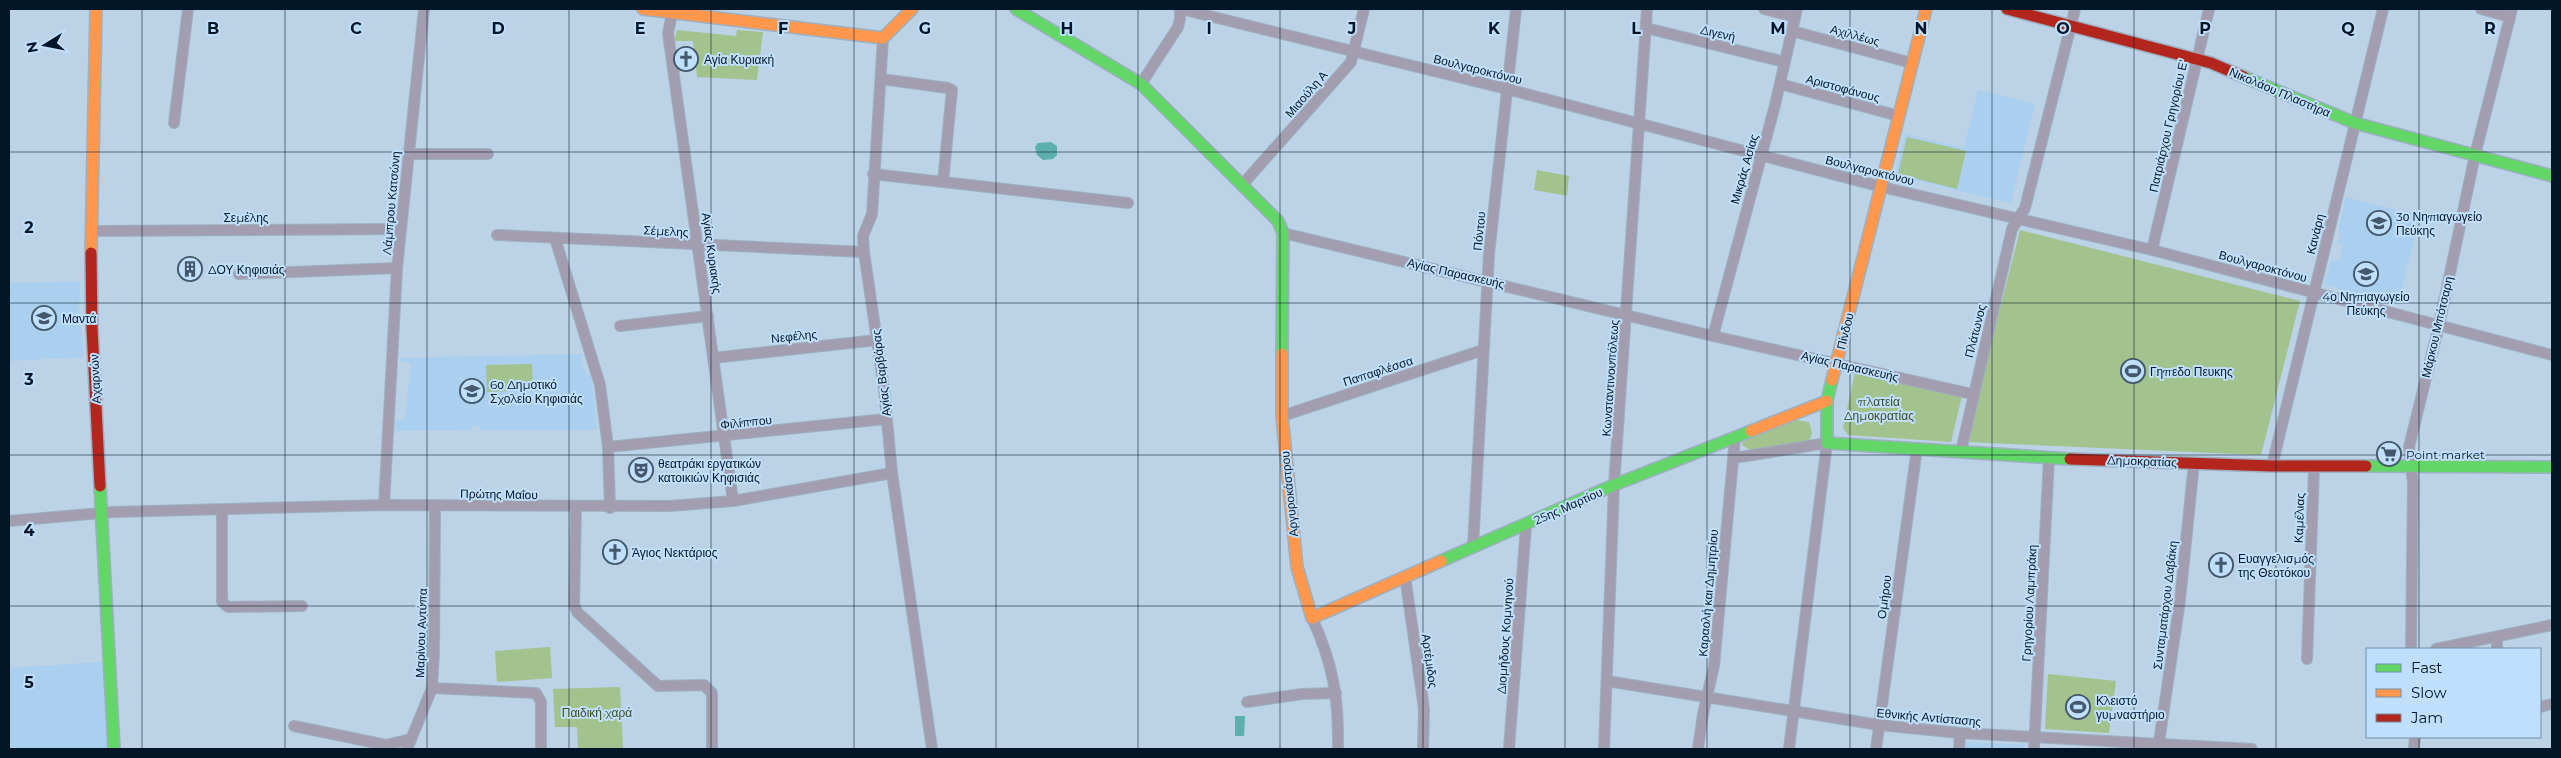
<svg xmlns="http://www.w3.org/2000/svg" width="2561" height="758" font-family="Montserrat,sans-serif">
<style>
.built{fill:#aacfef}
.green{fill:#a2c28e}
.water{fill:#5cafae}
.lines{fill:none;stroke-linecap:round;stroke-linejoin:round}
.street-casing{stroke:#9db0c1;stroke-width:12}
.fast-casing{stroke:#9db0c1;stroke-width:14}
.slow-casing{stroke:#9db0c1;stroke-width:14}
.jam-casing{stroke:#9db0c1;stroke-width:14}
.street{stroke:#a29eb0;stroke-width:10}
.fast{stroke:#63d668;stroke-width:11}
.slow{stroke:#ff974d;stroke-width:11}
.jam{stroke:#b3261e;stroke-width:11}
.grid{fill:none;stroke:#031627;stroke-width:1;stroke-opacity:0.55}
.labels{text-anchor:middle;dominant-baseline:central;stroke-width:4;stroke-linejoin:round;paint-order:stroke}
.street-label{font-size:12px;fill:#031627;stroke:#c0dffc}
.poi-label{font-size:12px;fill:#031627;stroke:#c0dffc;text-anchor:start}
.park-label{font-size:12px;fill:#3a4b19;stroke:#c0dffc}
.grid-label{font-size:16px;text-anchor:middle;font-weight:bold;fill:#031627;stroke:#c0dffc;stroke-width:4;stroke-linejoin:round;paint-order:stroke}
</style>
<rect width="100%" height="100%" fill="#bbd2e7"/>
<!-- built -->
<g class="built">
<polygon points="1978,90 2035,104 2011,203 1895,175 1905,134 1964,148"/>
<polygon points="2346,197 2420,216 2398,304 2324,285 2331,260 2339,262 2343,244 2338,242 2340,234 2338,230"/>
<polygon points="80,282 79,307 84,357 9,361 9,283"/>
<polygon points="584,354 581,357 586,375 591,374 597,430 480,430 479,425 472,426 472,430 395,431 395,419 405,420 411,363 400,361 400,358"/>
<polygon points="103,662 107,749 9,749 9,668"/>
<polygon points="1963,742 2025,745 2025,749 1963,749"/>
</g>
<!-- green -->
<g class="green">
<polygon points="677,30 736,36 737,30 763,32 757,80 697,77 693,41 674,41"/>
<polygon points="1907,137 1966,151 1957,189 1898,174"/>
<polygon points="1537,170 1569,176 1567,196 1534,190"/>
<polygon points="2020,230 2300,301 2261,455 1966,442"/>
<polygon points="532,364 533,390 487,392 486,365"/>
<polygon points="1855,372 1962,396 1951,442 1848,435 1843,428"/>
<polygon points="1795,420 1809,422 1812,432 1810,439 1803,444 1750,450 1742,445 1742,442"/>
<polygon points="550,647 552,678 497,682 495,651"/>
<polygon points="2048,674 2116,681 2109,733 2045,729"/>
<polygon points="620,687 623,749 578,749 577,727 555,727 553,689"/>
</g>
<!-- water -->
<g class="water">
<polygon points="1051,142 1057,146 1057,155 1053,159 1043,160 1037,155 1035,147 1038,143"/>
<polygon points="1235,716 1245,716 1244,736 1235,736"/>
</g>
<g class="lines">
<defs>
<g id="street">
<polyline points="673,9 668,33 733,501"/>
<polyline points="1181,9 1507,89 1882,187 2152,250 2552,355"/>
<polyline points="1764,9 1795,17"/>
<polyline points="2481,9 2510,17"/>
<polyline points="1646,28 1785,62"/>
<polyline points="1792,31 1912,63"/>
<polyline points="883,38 872,214 863,236 864,252 884,389 892,473 932,749"/>
<polyline points="881,79 948,88 952,90 943,182"/>
<polyline points="1141,84 1178,27 1180,19 1180,9"/>
<polyline points="1780,84 1899,116"/>
<polyline points="174,123 188,9"/>
<polyline points="408,154 488,154"/>
<polyline points="873,174 1128,203"/>
<polyline points="1243,184 1351,62 1364,9"/>
<polyline points="91,231 401,229"/>
<polyline points="1283,233 1713,336 1972,394"/>
<polyline points="497,235 864,252"/>
<polyline points="555,238 600,385 608,447 610,508"/>
<polyline points="2152,250 2209,9"/>
<polyline points="239,274 397,268"/>
<polyline points="620,326 708,316"/>
<polyline points="1713,336 1775,105 1797,9"/>
<polyline points="713,358 877,340"/>
<polyline points="1282,416 1483,350"/>
<polyline points="608,447 886,419"/>
<polyline points="1961,451 2012,229 2025,208 2075,9"/>
<polyline points="1734,458 1827,443 1789,749"/>
<polyline points="2272,466 2383,9"/>
<polyline points="384,505 397,268 424,9"/>
<polyline points="435,506 434,651 432,688 536,693 541,702 541,749"/>
<polyline points="576,507 574,604 577,612 658,686 704,685 712,693 712,749"/>
<polyline points="222,510 222,602 228,607 302,606"/>
<polyline points="9,521 113,512 384,505 669,506 733,501 892,473"/>
<polyline points="1473,547 1489,254 1516,9"/>
<polyline points="1405,576 1424,709 1423,749"/>
<path d="M 1312,618 C 1333,663 1339,699 1338,749"/>
<polyline points="2411,649 2413,483 2409,447 2439,325 2475,155 2512,9"/>
<polyline points="2436,649 2552,625"/>
<polyline points="2497,649 2497,637"/>
<polyline points="2307,659 2314,468"/>
<polyline points="1607,681 1879,725 1960,733 2252,749"/>
<polyline points="1247,702 1302,694 1336,693"/>
<polyline points="2540,707 2552,704"/>
<polyline points="294,726 386,745 411,739"/>
<polyline points="407,749 432,688"/>
<polyline points="1509,749 1526,525"/>
<polyline points="1604,749 1614,485 1647,9"/>
<polyline points="1698,749 1703,714 1714,666 1735,438"/>
<polyline points="1876,749 1917,448"/>
<polyline points="1959,749 1960,733"/>
<polyline points="2034,749 2049,458"/>
<polyline points="2158,749 2180,600 2194,463"/>
<polyline points="2414,749 2415,737"/>
</g>
<g id="fast">
<polyline points="1016,9 1141,84 1278,221 1283,233 1282,354"/>
<polyline points="2244,77 2355,123 2552,176"/>
<polyline points="1832,380 1827,401 1827,443 2070,459"/>
<polyline points="2366,466 2552,467"/>
<polyline points="100,486 114,749"/>
<polyline points="1441,561 1614,485 1751,431"/>
</g>
<g id="slow">
<polyline points="643,9 883,38 912,9"/>
<polyline points="91,253 96,9"/>
<polyline points="1282,354 1282,416 1297,567 1312,618 1441,561"/>
<polyline points="1832,380 1926,9"/>
<polyline points="1751,431 1827,401"/>
</g>
<g id="jam">
<polyline points="2007,9 2211,63 2244,77"/>
<polyline points="91,253 92,328 100,486"/>
<polyline points="2070,459 2272,466 2366,466"/>
</g>
</defs>
<!-- street casing -->
<use href="#street" class="street-casing"/>
<!-- fast casing -->
<use href="#fast" class="fast-casing"/>
<!-- slow casing -->
<use href="#slow" class="slow-casing"/>
<!-- jam casing -->
<use href="#jam" class="jam-casing"/>
<!-- street -->
<use href="#street" class="street"/>
<!-- fast -->
<use href="#fast" class="fast"/>
<!-- slow -->
<use href="#slow" class="slow"/>
<!-- jam -->
<use href="#jam" class="jam"/>
</g>
<!-- grid -->
<path class="grid" d="M 142,9 L 142,749M 285,9 L 285,749M 427,9 L 427,749M 569,9 L 569,749M 711,9 L 711,749M 854,9 L 854,749M 996,9 L 996,749M 1138,9 L 1138,749M 1280,9 L 1280,749M 1423,9 L 1423,749M 1565,9 L 1565,749M 1707,9 L 1707,749M 1850,9 L 1850,749M 1992,9 L 1992,749M 2134,9 L 2134,749M 2276,9 L 2276,749M 2419,9 L 2419,649M 9,152 L 2552,152M 9,303 L 2552,303M 9,455 L 2552,455M 9,606 L 2552,606M 2419,737 L 2419,749"/>
<!-- icons -->
<defs>
<symbol id="church-ring" viewBox="-11 -11 22 22"><circle r="9.5" fill="#c0dffc" stroke="#43586a" stroke-width="1.5"/><path d="M-1.2-6h2.4v3.5h3.3v2.4h-3.3V6h-2.4V-.1h-3.3v-2.4h3.3Z" fill="#43586a"/></symbol>
<symbol id="school-ring" viewBox="-11 -11 22 22"><circle r="9.5" fill="#c0dffc" stroke="#43586a" stroke-width="1.5"/><path d="M0-5L7-2L0 1L-7-2ZM-4 1L0 2.5L4 1V4Q0 6-4 4Z" fill="#43586a"/></symbol>
<symbol id="building-ring" viewBox="-11 -11 22 22"><circle r="9.5" fill="#c0dffc" stroke="#43586a" stroke-width="1.5"/><path d="M-4-6H4V6H1V3H-1V6H-4ZM-2.5-4.3h1.7v1.8h-1.7ZM.8-4.3h1.7v1.8H.8ZM-2.5-1h1.7V.8h-1.7ZM.8-1h1.7V.8H.8Z" fill="#43586a"/></symbol>
<symbol id="stadium-ring" viewBox="-11 -11 22 22"><circle r="9.5" fill="#c0dffc" stroke="#43586a" stroke-width="1.5"/><path d="M0-5a6.5 5 0 1 0 0 10a6.5 5 0 1 0 0-10ZM-3.5-1.8h7v3.6h-7Z" fill="#43586a"/></symbol>
<symbol id="supermarket-ring" viewBox="-11 -11 22 22"><circle r="9.5" fill="#c0dffc" stroke="#43586a" stroke-width="1.5"/><path d="M-6-5.5h2.5l.6 2H6L4.5 2H-2.5L-4.4-4H-6ZM-1.5 3.2a1.3 1.3 0 1 0 .1 0ZM3 3.2a1.3 1.3 0 1 0 .1 0Z" fill="#43586a"/></symbol>
<symbol id="theatre-ring" viewBox="-11 -11 22 22"><circle r="9.5" fill="#c0dffc" stroke="#43586a" stroke-width="1.5"/><path d="M-5-5.5Q0-4 5-5.5V0Q5 5 0 6Q-5 5-5 0ZM-3.3-2.5H-1v1.5H-3.3ZM1-2.5H3.3v1.5H1ZM-2.8 1Q0 5.5 2.8 1Z" fill="#43586a"/></symbol>
</defs>
<g fill-rule="evenodd">
<use href="#church-ring" x="672" y="45" width="28" height="28"/>
<use href="#school-ring" x="2365" y="209" width="28" height="28"/>
<use href="#building-ring" x="176" y="255" width="28" height="28"/>
<use href="#school-ring" x="2352" y="260" width="28" height="28"/>
<use href="#school-ring" x="30" y="304" width="28" height="28"/>
<use href="#stadium-ring" x="2119" y="357" width="28" height="28"/>
<use href="#school-ring" x="458" y="377" width="28" height="28"/>
<use href="#supermarket-ring" x="2375" y="440" width="28" height="28"/>
<use href="#theatre-ring" x="627" y="456" width="28" height="28"/>
<use href="#church-ring" x="601" y="538" width="28" height="28"/>
<use href="#church-ring" x="2207" y="551" width="28" height="28"/>
<use href="#stadium-ring" x="2064" y="693" width="28" height="28"/>
</g>
<g class="labels">
<!-- street labels -->
<g class="street-label">
<text transform="translate(1718 33) rotate(13)">Διγενή</text>
<text transform="translate(1855 35) rotate(15)">Αχιλλέως</text>
<text transform="translate(1478 69) rotate(14)">Βουλγαροκτόνου</text>
<text transform="translate(1843 88) rotate(15)">Αριστοφάνους</text>
<text transform="translate(2280 92) rotate(23)">Νικολάου Πλαστήρα</text>
<text transform="translate(1306 94) rotate(-49)">Μιαούλη Α</text>
<text transform="translate(2168 126) rotate(-77)">Πατριάρχου Γρηγορίου Ε'</text>
<text transform="translate(1744 169) rotate(-74)">Μικράς Ασίας</text>
<text transform="translate(1870 170) rotate(14)">Βουλγαροκτόνου</text>
<text transform="translate(391 203) rotate(-85)">Λάμπρου Κατσώνη</text>
<text x="246" y="217">Σεμέλης</text>
<text transform="translate(666 231) rotate(3)">Σέμελης</text>
<text transform="translate(1479 231) rotate(-84)">Πόντου</text>
<text transform="translate(2315 234) rotate(-76)">Κανάρη</text>
<text transform="translate(712 253) rotate(82)">Αγίας Κυριακής</text>
<text transform="translate(2263 266) rotate(15)">Βουλγαροκτόνου</text>
<text transform="translate(1456 273) rotate(13)">Αγίας Παρασκευής</text>
<text transform="translate(2437 327) rotate(-77)">Μάρκου Μπότσαρη</text>
<text transform="translate(1845 331) rotate(-76)">Πίνδου</text>
<text transform="translate(1975 331) rotate(-76)">Πλάτωνος</text>
<text transform="translate(794 336) rotate(-6)">Νεφέλης</text>
<text transform="translate(1850 366) rotate(13)">Αγίας Παρασκευής</text>
<text transform="translate(1378 371) rotate(-18)">Παπαφλέσσα</text>
<text transform="translate(881 373) rotate(-97)">Αγίας Βαρβάρας</text>
<text transform="translate(1610 378) rotate(-86)">Κωνσταντινουπόλεως</text>
<text transform="translate(95 379) rotate(-93)">Αχαρνών</text>
<text transform="translate(746 422) rotate(-6)">Φιλίππου</text>
<text transform="translate(2142 461) rotate(2)">Δημοκρατίας</text>
<text transform="translate(499 494) rotate(1)">Πρώτης Μαΐου</text>
<text transform="translate(1289 494) rotate(-96)">Αργυροκάστρου</text>
<text transform="translate(1568 506) rotate(-24)">25ης Μαρτίου</text>
<text transform="translate(2299 518) rotate(-88)">Καμέλιας</text>
<text transform="translate(1708 593) rotate(-85)">Καραολή και Δημητρίου</text>
<text transform="translate(1884 597) rotate(-82)">Ομήρου</text>
<text transform="translate(2029 603) rotate(-87)">Γρηγορίου Λαμπράκη</text>
<text transform="translate(2165 605) rotate(-83)">Συνταματάρχου Δαβάκη</text>
<text transform="translate(421 633) rotate(-88)">Μαρίνου Αντύπα</text>
<text transform="translate(1505 636) rotate(-86)">Διομήδους Κομνηνού</text>
<text transform="translate(1430 661) rotate(82)">Αρτέμιδος</text>
<text transform="translate(1929 717) rotate(5)">Εθνικής Αντίστασης</text>
</g>
<!-- poi labels -->
<g class="poi-label">
<text x="704" y="59">Αγία Κυριακή</text>
<text x="2396" y="216">3ο Νηπιαγωγείο<tspan x="2396" dy="14">Πεύκης</tspan></text>
<text x="208" y="269">ΔΟΥ Κηφισιάς</text>
<text x="2366" y="296" text-anchor="middle">4ο Νηπιαγωγείο<tspan x="2366" dy="14">Πεύκης</tspan></text>
<text x="62" y="318">Μαντά</text>
<text x="2150" y="371">Γηπεδο Πευκης</text>
<text x="490" y="384">6ο Δημοτικό<tspan x="490" dy="14">Σχολείο Κηφισιάς</tspan></text>
<text x="2406" y="454">Point market</text>
<text x="658" y="463">θεατράκι εργατικών<tspan x="658" dy="14">κατοικιών Κηφισιάς</tspan></text>
<text x="632" y="552">Άγιος Νεκτάριος</text>
<text x="2238" y="558">Ευαγγελισμός<tspan x="2238" dy="14">της Θεοτόκου</tspan></text>
<text x="2096" y="700">Κλειστό<tspan x="2096" dy="14">γυμναστήριο</tspan></text>
</g>
<!-- park labels -->
<g class="park-label">
<text x="1879" y="401">πλατεία<tspan x="1879" dy="14">Δημοκρατίας</tspan></text>
<text x="597" y="712">Παιδική χαρά</text>
</g>
</g>
<g class="grid-label">
<text x="213" y="34">B</text>
<text x="356" y="34">C</text>
<text x="498" y="34">D</text>
<text x="640" y="34">E</text>
<text x="783" y="34">F</text>
<text x="925" y="34">G</text>
<text x="1067" y="34">H</text>
<text x="1209" y="34">I</text>
<text x="1352" y="34">J</text>
<text x="1494" y="34">K</text>
<text x="1636" y="34">L</text>
<text x="1778" y="34">M</text>
<text x="1921" y="34">N</text>
<text x="2063" y="34">O</text>
<text x="2205" y="34">P</text>
<text x="2348" y="34">Q</text>
<text x="2490" y="34">R</text>
<text x="29" y="233">2</text>
<text x="29" y="385">3</text>
<text x="29" y="536">4</text>
<text x="29" y="688">5</text>
</g>
<!-- border -->
<rect width="2561" height="758" fill="none" stroke="#031627" stroke-width="20"/>
<!-- legend -->
<rect x="2366" y="648" width="175" height="90" fill="#c0dffc" stroke="#748fa7"/>
<rect x="2376" y="664" width="25" height="8" fill="#63d668" stroke="#748fa7"/>
<text x="2411" y="673" font-size="15" fill="#031627">Fast</text>
<rect x="2376" y="689" width="25" height="8" fill="#ff974d" stroke="#748fa7"/>
<text x="2411" y="698" font-size="15" fill="#031627">Slow</text>
<rect x="2376" y="714" width="25" height="8" fill="#b3261e" stroke="#748fa7"/>
<text x="2411" y="723" font-size="15" fill="#031627">Jam</text>
<!-- north arrow -->
<g transform="translate(45 45) rotate(260)" stroke="#c0dffc" stroke-width="4" paint-order="stroke">
<path d="M0-4L9 19L0 12L-9 19Z" fill="#031627"/>
<text y="-8" font-size="14" font-weight="bold" text-anchor="middle" fill="#031627">N</text>
</g>
</svg>
